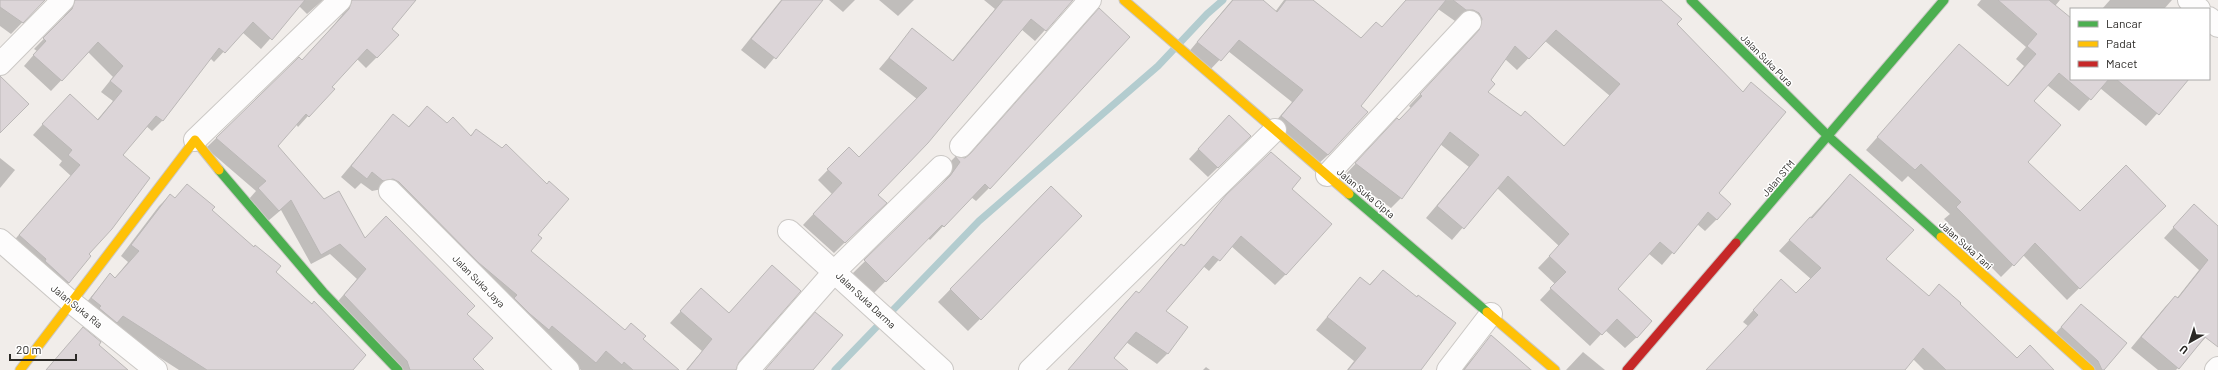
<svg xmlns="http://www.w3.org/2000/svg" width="2218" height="370" font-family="Barlow,sans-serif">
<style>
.shadow{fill:#0003;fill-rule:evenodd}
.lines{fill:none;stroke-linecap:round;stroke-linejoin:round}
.stream{stroke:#b3cccf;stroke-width:7}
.building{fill:#dcd5d8;stroke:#bbb8b7;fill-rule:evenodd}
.street-casing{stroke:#cbc8c5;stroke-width:24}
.fast-casing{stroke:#cbc8c5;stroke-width:11}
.slow-casing{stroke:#cbc8c5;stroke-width:11}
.jam-casing{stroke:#cbc8c5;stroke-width:11}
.street{stroke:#fdfcfc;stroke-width:22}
.fast{stroke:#4caf50;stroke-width:9}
.slow{stroke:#ffc107;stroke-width:9}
.jam{stroke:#c62828;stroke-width:9}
.labels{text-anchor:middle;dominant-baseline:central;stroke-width:3;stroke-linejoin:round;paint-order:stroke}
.street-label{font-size:10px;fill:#2b2926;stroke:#fff}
</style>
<rect width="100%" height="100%" fill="#f1edea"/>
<!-- shadow -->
<g class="shadow">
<polygon points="0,0 44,0 11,34 0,26"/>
<polygon points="72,0 323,0 307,14 299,6 261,49 242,32 214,62 210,58 162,121 152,131 146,126 121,155 88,254 69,283 59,293 9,246 71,176 59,165 62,161 33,135 59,106 97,120 113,101 101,92 113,77 88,52 51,91 24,66 37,51 34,49 62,20 65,14 65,7"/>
<polygon points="337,0 415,0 391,29 376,58 366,68 357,59 331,87 333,89 308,116 298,127 296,124 277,146 324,200 365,240 466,314 472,359 482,370 396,370 334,306 357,279 330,254 311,264 281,210 268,221 249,199 256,191 206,148 299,58 302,61 327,33 342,15 342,7"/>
<polygon points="781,0 822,0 765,69 741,50"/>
<polygon points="829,0 855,0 843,12"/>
<polygon points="879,0 914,0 898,16"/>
<polygon points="984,0 1072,0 1035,41 1021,29 877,195 885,203 834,253 803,225 832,194 818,180 849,148 859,158 917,99 879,69 913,29 952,61 995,9"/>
<path d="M 1232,0 L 1261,0 L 1275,12 L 1284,0 L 1311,0 L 1361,39 L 1382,28 L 1406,0 L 1659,0 L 1676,24 L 1742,93 L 1751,83 L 1717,194 L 1717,219 L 1705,231 L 1697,224 L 1662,265 L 1648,253 L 1616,289 L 1637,337 L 1625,348 L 1605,330 L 1590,346 L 1540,300 L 1555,284 L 1538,268 L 1559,246 L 1497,188 L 1452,240 L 1426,218 L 1469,167 L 1440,144 L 1402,197 L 1391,208 L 1345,175 L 1386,131 L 1399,121 L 1411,108 L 1409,106 L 1468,43 L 1471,37 L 1471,31 L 1461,21 L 1455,21 L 1438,9 L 1359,106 L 1328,155 L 1316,166 L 1270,128 L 1292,102 L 1228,51 L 1208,72 L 1187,54 ZM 1545,41 L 1610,96 L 1564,147 L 1487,92 L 1489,80 L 1505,59 L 1517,70 Z"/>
<polygon points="1981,0 2060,0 2055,6 2071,20 2071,79 2188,79 2146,126 2100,88 2079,111 2047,85 2033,102 2026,162 2080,212 2164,206 2067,300 2023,255 2001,277 1944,219 1950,214 1908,176 1902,182 1866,150 1959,45 2007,87 2024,66 2016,59 2026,47 1977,5"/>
<polygon points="2110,0 2172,0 2164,9 2102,9"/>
<polygon points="427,107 447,124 470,136 477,130 536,235 530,251 625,331 642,339 677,370 581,370 541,336 382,189 372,191 361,183 355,189 341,177 393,115 408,127"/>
<polygon points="1220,126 1250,136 1208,177 1189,159"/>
<polygon points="1271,153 1291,189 1330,224 1285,275 1275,285 1231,246 1209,271 1203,266 1165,312 1167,354 1157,364 1126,342 1112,359 1109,370 1069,370 1126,302 1136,292 1139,294 1171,255 1181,245 1183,247 1216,207"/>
<polygon points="955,157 965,159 989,188 976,201 971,197 930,240 928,238 872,295 851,275 937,190 948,176 942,170"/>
<polygon points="0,158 15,170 0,188"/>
<polygon points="1850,175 1884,259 1928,297 1939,286 2017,360 2053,370 1924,370 1913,359 1903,370 1707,370 1748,326 1743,322 1770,291 1796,294 1811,279 1779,251"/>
<polygon points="187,186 274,273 352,370 179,370 112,327 81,309 110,274 114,279 128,262 121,256 159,206 170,195 174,199"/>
<polygon points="1038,199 980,319 968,331 938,302"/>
<polygon points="2184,216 2218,227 2218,324 2176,370 2158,370 2131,348 2165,307 2175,297 2177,298 2199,270 2164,238"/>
<polygon points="772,266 735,370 686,370 702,351 670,323 701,289 729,313"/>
<polygon points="1383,271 1420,370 1347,370 1354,361 1316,330 1360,278 1369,285"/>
<polygon points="2081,305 2103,370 2089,370 2052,337"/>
<polygon points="1492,336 1520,362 1532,370 1462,370"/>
<polygon points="1583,352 1605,370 1566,370"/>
<polygon points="1206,367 1210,370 1203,370"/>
</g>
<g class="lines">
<!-- stream -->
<polyline class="stream" points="835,370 979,221 1158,66 1207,14 1223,0"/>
</g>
<!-- building -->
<g class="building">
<polygon points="0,0 45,0 23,23 0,7"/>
<polygon points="75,0 305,0 272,40 253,22 225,53 219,48 163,121 156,116 123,155 150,178 112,229 89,254 91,256 69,283 45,261 46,259 19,235 80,165 68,155 72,150 42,124 70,94 98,120 122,91 110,81 123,66 98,42 62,81 33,55 46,41 43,38 72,9"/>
<polygon points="352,0 416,0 392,29 399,35 377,58 367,49 332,87 335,89 309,117 306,114 278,146 324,199 339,191 365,238 386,216 475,306 467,314 493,338 473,359 484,370 410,370 407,361 344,295 366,269 340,244 321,255 291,200 279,211 258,188 266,181 216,138 299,57 302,60 349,9"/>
<polygon points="782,0 823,0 776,59 751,39"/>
<polygon points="1003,0 1073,0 1046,31 1031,19 928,143 878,195 887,203 845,243 813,214 842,183 827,169 849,147 859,157 927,88 889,58 912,28 953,61"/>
<polygon points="1233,0 1263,0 1277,12 1286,0 1313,0 1361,38 1376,22 1382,27 1406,0 1446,0 1361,106 1368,112 1328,155 1281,116 1303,90 1239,40 1221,61 1197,42"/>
<path d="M 1453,0 L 1661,0 L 1682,19 L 1677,24 L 1743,92 L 1751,82 L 1786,112 L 1719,193 L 1731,204 L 1717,220 L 1708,212 L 1674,254 L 1660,242 L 1618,289 L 1652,321 L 1637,338 L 1617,319 L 1602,335 L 1550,288 L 1566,272 L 1549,256 L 1569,234 L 1508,176 L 1464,229 L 1437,206 L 1479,155 L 1450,132 L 1402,199 L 1355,163 L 1397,118 L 1399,120 L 1422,96 L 1420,94 L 1479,30 L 1482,19 L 1479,13 L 1473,10 L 1466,10 ZM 1556,30 L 1620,84 L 1564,146 L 1525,111 L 1521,116 L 1488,92 L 1495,84 L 1491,80 L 1515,46 L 1529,59 Z"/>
<polygon points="1998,0 2049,0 2071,18 2071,79 2109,79 2091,100 2059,73 2034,101 2061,125 2028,162 2080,211 2126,165 2166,206 2080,289 2035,243 2014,266 1956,207 1961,202 1921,164 1915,170 1877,137 1959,44 2008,86 2036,54 2027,46 2037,34"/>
<polygon points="1099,8 1130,37 990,189 985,184 944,227 942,225 886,282 864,260 950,176 960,162 955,156 965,158 970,154"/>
<polygon points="0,76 29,104 0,133"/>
<polygon points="2116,79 2189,79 2159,115"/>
<polygon points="427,106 447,123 453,117 471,136 476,129 502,148 506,144 547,184 549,181 569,199 538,235 542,238 531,251 625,330 631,323 646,336 643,339 679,370 633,370 624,362 622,365 606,351 596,363 552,326 549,330 530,314 514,298 517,295 479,263 399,182 393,179 383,181 372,172 367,179 351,166 393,114 409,127"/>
<polygon points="1229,115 1251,136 1218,168 1198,149"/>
<polygon points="1271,152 1301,178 1292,189 1332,224 1286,275 1241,236 1220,261 1213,256 1166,311 1188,327 1168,354 1136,332 1114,358 1128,370 1068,370 1136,291 1139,293 1181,244 1184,246 1226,195"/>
<polygon points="1850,174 1914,230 1886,259 1929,296 1939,284 1961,303 1960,304 2017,358 2030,345 2054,370 1946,370 1923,348 1905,370 1706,370 1758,315 1753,310 1781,279 1796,293 1821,268 1789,240 1810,217 1812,218"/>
<polygon points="187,184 215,207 212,210 254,247 255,245 281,266 276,272 312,304 314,301 366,355 353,370 207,370 123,316 117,323 99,308 101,306 91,298 110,273 115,278 139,251 131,245 170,194 175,198"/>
<polygon points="1051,186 1082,216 981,320 950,289"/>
<polygon points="2194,204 2218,226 2218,347 2205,337 2179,369 2141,337 2175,296 2178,298 2208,260 2173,227"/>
<polygon points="772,265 801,291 739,362 736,370 687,370 712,339 680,311 701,288 729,313"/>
<polygon points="1383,270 1417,297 1418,295 1456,323 1421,370 1348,370 1366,348 1327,317 1360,277 1370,285"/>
<polygon points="2081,304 2127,343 2104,370 2102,370 2098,361 2061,327"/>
<polygon points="815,312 843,335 813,370 765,370"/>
<polygon points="83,327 101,342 99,345 128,370 46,370"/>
<polygon points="1491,335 1531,370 1464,370"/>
</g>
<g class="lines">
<defs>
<g id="street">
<polyline points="2189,0 2199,9"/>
<polyline points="2209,18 2218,26"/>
<polyline points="0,64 63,0"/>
<polyline points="195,140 340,0"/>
<polyline points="961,146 1090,0"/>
<polyline points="1327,175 1470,22"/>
<polyline points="390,191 568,370"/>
<polyline points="789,231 942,370"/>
<polyline points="0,240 71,302 156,370"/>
<polyline points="748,370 835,271 941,167"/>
<polyline points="1030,370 1275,130"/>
<polyline points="1448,370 1491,314"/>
<polyline points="2216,370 2218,368"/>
</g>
<g id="fast">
<polyline points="1691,0 1828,136 1941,237"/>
<polyline points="219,170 323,292 398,370"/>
<polyline points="1349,194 1487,312"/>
<polyline points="1736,243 1944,0"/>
</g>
<g id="slow">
<polyline points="1124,0 1349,194"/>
<polyline points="1941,237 2090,370"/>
<polyline points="1487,312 1555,370"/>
<polyline points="20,370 195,140 219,170"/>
</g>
<polyline id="jam" points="1627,370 1736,243"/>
</defs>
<!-- street casing -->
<use href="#street" class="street-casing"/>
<!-- fast casing -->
<use href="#fast" class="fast-casing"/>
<!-- slow casing -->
<use href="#slow" class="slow-casing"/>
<!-- jam casing -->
<use href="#jam" class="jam-casing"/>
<!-- street -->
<use href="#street" class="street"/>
<!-- fast -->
<use href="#fast" class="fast"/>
<!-- slow -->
<use href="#slow" class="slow"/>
<!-- jam -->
<use href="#jam" class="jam"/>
</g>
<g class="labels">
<!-- street labels -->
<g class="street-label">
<text transform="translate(1767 60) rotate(45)">Jalan Suka Pura</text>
<text transform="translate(1778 178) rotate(-50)">Jalan STM</text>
<text transform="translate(1366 193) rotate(40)">Jalan Suka Cipta</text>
<text transform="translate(1966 245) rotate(42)">Jalan Suka Tani</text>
<text transform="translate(479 281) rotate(45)">Jalan Suka Jaya</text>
<text transform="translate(866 300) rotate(43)">Jalan Suka Darma</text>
<text transform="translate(77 306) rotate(39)">Jalan Suka Ria</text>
</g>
</g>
<!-- legend -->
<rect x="2070" y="8" width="140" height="72" fill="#ffffff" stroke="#aaa9a8"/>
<rect x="2078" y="21" width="20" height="6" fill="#4caf50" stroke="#aaa9a8"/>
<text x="2106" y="28" font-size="12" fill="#2b2926">Lancar</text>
<rect x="2078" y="41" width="20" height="6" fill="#ffc107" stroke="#aaa9a8"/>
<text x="2106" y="48" font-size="12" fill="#2b2926">Padat</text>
<rect x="2078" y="61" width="20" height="6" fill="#c62828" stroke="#aaa9a8"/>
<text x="2106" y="68" font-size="12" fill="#2b2926">Macet</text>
<!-- north arrow -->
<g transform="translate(2190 342) rotate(219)" stroke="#ffffff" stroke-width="3" paint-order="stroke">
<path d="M0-3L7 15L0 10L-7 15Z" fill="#2b2926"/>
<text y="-6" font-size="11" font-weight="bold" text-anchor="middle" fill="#2b2926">U</text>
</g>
<!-- scale -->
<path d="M10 354v6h66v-6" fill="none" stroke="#2b2926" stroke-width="2"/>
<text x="16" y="354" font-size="12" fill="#2b2926" stroke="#ffffff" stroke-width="3" paint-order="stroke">20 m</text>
</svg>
